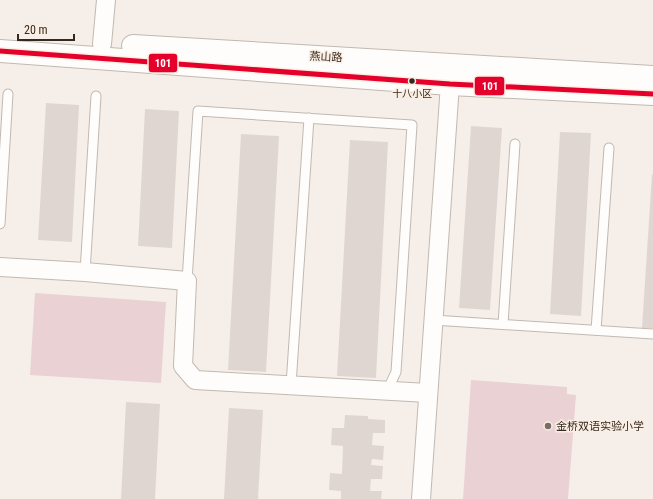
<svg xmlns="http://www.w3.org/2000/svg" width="653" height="499" font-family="'Roboto Condensed','Noto Sans SC',sans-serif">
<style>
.green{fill:#ead1d4}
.building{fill:#e0d6d1}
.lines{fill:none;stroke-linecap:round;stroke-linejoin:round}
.service-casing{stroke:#c1b9b1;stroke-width:11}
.minor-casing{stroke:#c1b9b1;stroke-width:20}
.secondary-casing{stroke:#c1b9b1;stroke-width:24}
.service{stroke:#fefdfc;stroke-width:9}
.minor{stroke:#fefdfc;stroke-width:18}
.secondary{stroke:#fefdfc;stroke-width:22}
.bus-1-casing{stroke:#fbefe4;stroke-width:8}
.bus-1{stroke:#e4002b;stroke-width:5}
.bus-dot{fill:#34291f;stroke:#fbefe4;stroke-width:1.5}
.poi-dot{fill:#786e66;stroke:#fbefe4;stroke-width:1.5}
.labels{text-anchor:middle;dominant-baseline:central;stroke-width:3;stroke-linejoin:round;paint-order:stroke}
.bus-label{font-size:10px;fill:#34291f;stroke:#fbefe4}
.street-label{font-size:11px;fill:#34291f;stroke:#fbefe4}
.poi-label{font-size:11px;fill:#34291f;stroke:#fbefe4;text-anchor:start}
.line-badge{stroke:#fbefe4;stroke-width:1.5}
.badge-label{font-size:11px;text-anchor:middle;font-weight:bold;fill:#fff}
</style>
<rect width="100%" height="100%" fill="#f6efe9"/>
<!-- green -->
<g class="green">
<polygon points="35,293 166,302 161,383 30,375"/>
<polygon points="471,380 567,387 567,394 576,395 568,499 463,499"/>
</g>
<!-- building -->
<g class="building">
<polygon points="46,103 79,105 72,242 38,240"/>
<polygon points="145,109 179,111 172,248 138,246"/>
<polygon points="471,126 502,128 490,310 459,308"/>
<polygon points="560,132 591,133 581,316 550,314"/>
<polygon points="241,134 279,136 266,372 228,370"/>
<polygon points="350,140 388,142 376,378 337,376"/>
<polygon points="652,174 653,175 653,328 642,328"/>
<polygon points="126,402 160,404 155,499 121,499"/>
<polygon points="229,408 263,410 258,499 224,499"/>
<polygon points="345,415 368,416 368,419 385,420 385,433 373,433 372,445 384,446 383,460 372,459 371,465 383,466 382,479 371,479 370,491 382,491 381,499 341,499 341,491 329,490 330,473 342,474 343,446 331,445 332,428 344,428"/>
</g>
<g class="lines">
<defs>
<g id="service">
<polyline points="0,224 8,94"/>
<polyline points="85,272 96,96"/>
<polyline points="187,281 198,111 412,125 396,372 387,391"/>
<polyline points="433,320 653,334"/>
<polyline points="503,324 515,144"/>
<polyline points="596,330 609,148"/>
<polyline points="291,385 309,118"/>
</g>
<g id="minor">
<polyline points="102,44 106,0"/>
<polyline points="0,267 85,272 187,281 183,366 195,380 428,393"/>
<polyline points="421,499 450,84"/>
</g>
<g id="secondary">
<polyline points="133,46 653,77"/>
<polyline points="0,51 450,84 653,94"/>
</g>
</defs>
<!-- service casing -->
<use href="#service" class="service-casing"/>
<!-- minor casing -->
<use href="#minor" class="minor-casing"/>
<!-- secondary casing -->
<use href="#secondary" class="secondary-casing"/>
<!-- service -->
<use href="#service" class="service"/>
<!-- minor -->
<use href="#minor" class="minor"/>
<!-- secondary -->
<use href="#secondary" class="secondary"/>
<defs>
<polyline id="bus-1" points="0,51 450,84 653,94"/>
</defs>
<!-- bus-1 casing -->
<use href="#bus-1" class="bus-1-casing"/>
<!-- bus-1 -->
<use href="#bus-1" class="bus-1"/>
</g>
<!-- markers -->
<circle class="bus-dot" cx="412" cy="81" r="3.5"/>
<circle class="poi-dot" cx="548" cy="426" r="4"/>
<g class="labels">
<!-- bus labels -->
<g class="bus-label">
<text x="412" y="93">十八小区</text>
</g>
<!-- street labels -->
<g class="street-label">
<text transform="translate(326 57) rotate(3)">燕山路</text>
</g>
<!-- poi labels -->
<g class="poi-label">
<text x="556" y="426">金桥双语实验小学</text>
</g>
</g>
<g class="line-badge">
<rect x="148" y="53" width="30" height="20" rx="4" fill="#e4002b"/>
<rect x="474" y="76" width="31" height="20" rx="4" fill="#e4002b"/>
</g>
<g class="badge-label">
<text x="163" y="67">101</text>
<text x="490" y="90">101</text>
</g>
<!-- scale -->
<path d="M18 34v6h56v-6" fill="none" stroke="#34291f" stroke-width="2"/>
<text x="24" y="34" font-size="12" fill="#34291f" stroke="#fbefe4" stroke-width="3" paint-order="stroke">20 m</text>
</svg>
